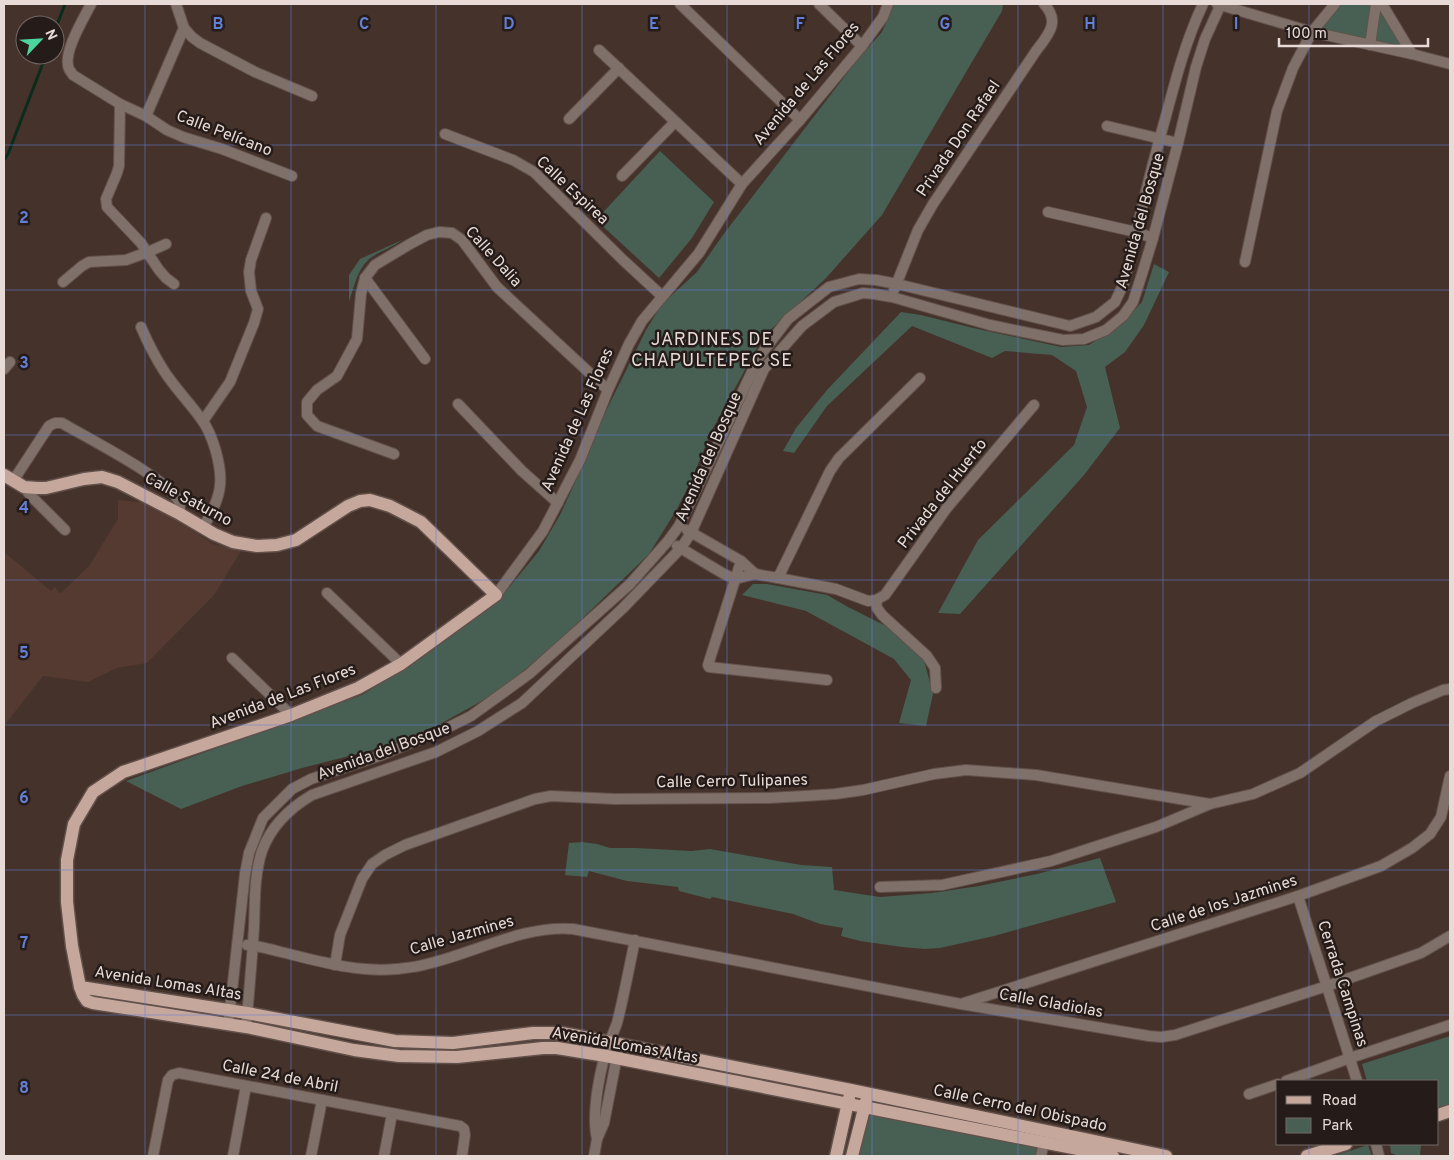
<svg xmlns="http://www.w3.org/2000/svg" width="1454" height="1160" font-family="Overpass,sans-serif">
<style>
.built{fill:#543a30}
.green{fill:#476053}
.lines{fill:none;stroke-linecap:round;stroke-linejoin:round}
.stream{stroke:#0b2b1d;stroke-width:3}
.minor-casing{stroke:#62504a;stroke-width:12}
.major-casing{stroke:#62504a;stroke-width:15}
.minor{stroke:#7f706a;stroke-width:10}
.major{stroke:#c5a79c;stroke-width:12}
.grid{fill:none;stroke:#647fd8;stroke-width:1;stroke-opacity:0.55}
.labels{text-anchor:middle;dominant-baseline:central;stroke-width:5;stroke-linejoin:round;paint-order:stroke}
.street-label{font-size:16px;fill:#e8dbd7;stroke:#251c19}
.neighbourhood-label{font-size:18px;letter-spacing:1px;fill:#e8dbd7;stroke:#251c19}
.grid-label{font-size:16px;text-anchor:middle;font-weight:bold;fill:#647fd8;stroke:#251c19;stroke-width:5;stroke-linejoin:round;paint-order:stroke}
</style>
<rect width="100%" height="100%" fill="#45322b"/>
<!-- built -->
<polygon class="built" points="118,500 150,503 213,544 241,551 214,595 147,663 117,668 88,682 43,676 4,726 4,552 51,591 55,587 59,593 62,592 89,566 118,519"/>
<!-- green -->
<g class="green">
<polygon points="894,4 1003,4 1002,11 882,215 826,278 763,337 712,430 692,479 677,509 649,554 562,638 515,678 480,702 422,734 376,749 302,768 242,786 181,809 126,781 362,695 427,654 498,601 539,551 560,515 585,461 604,415 646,330 662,304 697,272 723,235 858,59 882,32"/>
<polygon points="1335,4 1381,4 1412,54 1312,32"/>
<polygon points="660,151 714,202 692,238 659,278 596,220"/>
<path d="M 402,240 C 393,247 382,250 372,257 C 358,266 354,287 349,302 L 349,275 L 360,259 Z"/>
<polygon points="1154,264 1169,272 1144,325 1125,352 1105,367 1120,428 1084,475 960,614 938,613 978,540 1074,445 1087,407 1076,371 1052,355 1005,351 992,358 912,326 827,406 794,453 783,451 796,428 827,390 901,312 921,315 969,327 1061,347 1089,345 1120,325 1142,302"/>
<polygon points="753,584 767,584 827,595 848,607 886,626 922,653 933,694 926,726 899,723 911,680 894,659 806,611 742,595"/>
<polygon points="582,842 597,844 610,848 636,848 691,851 710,849 801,865 832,867 834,890 880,897 932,893 979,886 1037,874 1100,858 1116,902 994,936 940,948 925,949 902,947 860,941 841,936 843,928 820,924 793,914 712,897 710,899 679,891 678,887 627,881 589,871 587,877 565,875 569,843"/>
<polygon points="1450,1036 1450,1106 1438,1110 1438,1081 1367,1081 1362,1064"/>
<polygon points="869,1110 1039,1143 1036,1156 855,1156"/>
<polygon points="1390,1144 1421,1144 1420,1156 1398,1156 1391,1153"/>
<polygon points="1368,1145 1372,1156 1334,1156"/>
</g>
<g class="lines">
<!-- stream -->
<g class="stream">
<polyline points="55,30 65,4"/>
<polyline points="4,160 8,154 46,55"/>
</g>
<defs>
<g id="minor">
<path d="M 91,4 C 84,18 62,53 69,69 C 70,71 72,73 73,75 L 120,104 L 146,116 L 167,130 L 183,137 L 222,149 L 292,176"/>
<polyline points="176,4 184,28 192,37 200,43 255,72 312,96"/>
<polyline points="680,4 800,120"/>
<polyline points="819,4 862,46"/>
<polyline points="1217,4 1312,32 1412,54 1450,64"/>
<polyline points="1382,4 1412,54"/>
<polyline points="1370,45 1376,4"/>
<polyline points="599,50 742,184"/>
<polyline points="120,104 119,166 117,173 106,199 107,207 141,243 159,270 166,278 174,284"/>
<polyline points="146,116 184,28"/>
<polyline points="569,119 619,68"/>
<polyline points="1107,126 1178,143"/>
<polyline points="445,134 513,160 534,172 623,260 662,296"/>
<polyline points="622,176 675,122"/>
<polyline points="1048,212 1136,232 1153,238"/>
<polyline points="1245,262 1277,111 1293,68 1312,32 1335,4"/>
<polyline points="365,278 425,359"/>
<polyline points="63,282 82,266 89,262 126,260 148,252 166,244"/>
<path d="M 894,290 L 918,230 L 933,204 L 1036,51 C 1048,35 1061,22 1044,4"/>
<path d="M 141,327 C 148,343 155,357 164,371 C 175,388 190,403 202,420 C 213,435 222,467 220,485 C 219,500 210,515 203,528"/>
<polyline points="4,369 10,362"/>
<polyline points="458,404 522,471 558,503"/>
<polyline points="203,421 230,382 254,323 258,309 251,291 249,272 251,260 266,218"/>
<polyline points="394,454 317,426 307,415 307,402 317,390 337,376 357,339 361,294 365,278 375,265 410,244 427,235 439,232 452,233 462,240 497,287 608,390"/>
<path d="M 13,481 L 49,426 L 55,423 L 62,423 C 85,437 171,480 179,502 C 180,505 180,510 180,514"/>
<polyline points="24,487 31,496 65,530"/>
<polyline points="687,530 741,561 755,574"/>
<polyline points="677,546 724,574 735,579 755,574 778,578 836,589 868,601 876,600 885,595 946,509 1034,405"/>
<polyline points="741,561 708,665 709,667 827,680"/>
<polyline points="778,578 830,471 839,458 920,378"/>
<polyline points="327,593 401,664"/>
<polyline points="496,595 543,531 580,460 608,390 629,344 642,321 699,253 742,184 800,120 862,46 883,17 888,4"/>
<polyline points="876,600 877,608 882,615 927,656 935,668 936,688"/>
<polyline points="232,658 291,715"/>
<polyline points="880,887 942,885 1051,861 1156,827 1210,804 1253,794 1300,773 1376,721 1412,703 1443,690 1450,689"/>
<polyline points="1298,896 1357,1081"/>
<path d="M 247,945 C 259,946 270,949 281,952 C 319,961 357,973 397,969 C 406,968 417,967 427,964 C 475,953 523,925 573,929 L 961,1004 L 1149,1036 L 1161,1037 L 1175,1035 L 1327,986 L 1421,953 L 1450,936"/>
<polyline points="335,965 340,935 362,879 372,864 385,855 405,845 535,799 551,796 615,799 768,798 805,796 835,794 863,790 934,774 966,770 1036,775 1210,804"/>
<polyline points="964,1003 1298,896 1381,866 1412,848 1430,834 1441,817 1450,776"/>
<path d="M 229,1018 L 245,874 L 249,853 L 263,818 L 292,789 L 311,779 L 382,755 L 449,727 L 471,716 L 529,674 L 630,584 L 668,541 L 679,526 L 759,357 L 788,319 L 829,287 L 859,279 L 876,280 L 897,284 L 1070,326 L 1096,317 L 1115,302 L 1124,283 C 1137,227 1150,171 1166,116 C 1176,78 1186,40 1203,4"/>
<path d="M 246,1027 C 249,994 252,961 254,927 C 255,903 254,875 262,851 C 271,826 290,808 312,795 L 436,752 L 478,731 L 522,703 L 623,608 L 681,548 L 691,533 L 764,369 L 802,326 L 834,302 L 863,293 L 874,294 L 892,297 L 990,325 L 1063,340 L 1084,339 L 1106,330 L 1123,316 L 1133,302 L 1142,274 L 1153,238 L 1178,143 L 1196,67 L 1205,39 L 1221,4"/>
<polyline points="1286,1081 1350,1058 1450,1025"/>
<polyline points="1249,1094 1278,1084"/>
<path d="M 597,1139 C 591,1113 600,1066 610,1041 C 612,1035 615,1029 617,1023 C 624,996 629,968 635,940"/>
<polyline points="1376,1144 1379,1156"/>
<polyline points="153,1156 168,1080 172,1075 179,1073 460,1126 464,1129 465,1135 462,1156"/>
<polyline points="233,1156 246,1086"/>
<polyline points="311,1156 322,1100"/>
<polyline points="384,1156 392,1114"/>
<polyline points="594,1156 597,1139 604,1123 618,1051"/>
<polyline points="1041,1156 1044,1142"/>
</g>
<g id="major">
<polyline points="4,475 24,487 37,488 46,488 84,479 102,477 118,482 180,514 214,534 233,542 257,546 277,545 296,540 348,506 360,501 370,500 390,506 421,522 496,595 401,664 358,688 291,715 123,772 93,792 74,824 67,860 67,902 72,946 80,987 83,995 87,1001 93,1003 246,1027 354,1050 399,1056 457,1057 543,1048 557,1048 606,1056 1113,1156"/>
<polyline points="80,987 247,1013 395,1041 453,1043 533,1033 561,1033 578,1036 851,1090 1166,1156"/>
<polyline points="1438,1115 1450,1111"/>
<polyline points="836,1156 849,1098"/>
<polyline points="852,1156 866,1101"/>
<polyline points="1307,1156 1346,1144"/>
</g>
</defs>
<!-- minor casing -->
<use href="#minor" class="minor-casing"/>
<!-- major casing -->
<use href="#major" class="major-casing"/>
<!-- minor -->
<use href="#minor" class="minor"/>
<!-- major -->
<use href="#major" class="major"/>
</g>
<!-- grid -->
<path class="grid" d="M 145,4 L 145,1156M 291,4 L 291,1156M 436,4 L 436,1156M 582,4 L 582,1156M 727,4 L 727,1156M 872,4 L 872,1156M 1018,4 L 1018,1156M 1163,4 L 1163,1156M 1309,4 L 1309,1081M 4,145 L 1450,145M 4,290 L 1450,290M 4,435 L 1450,435M 4,580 L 1450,580M 4,725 L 1450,725M 4,870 L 1450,870M 4,1015 L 1450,1015M 1309,1144 L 1309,1156"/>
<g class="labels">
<!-- street labels -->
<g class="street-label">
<text transform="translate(807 84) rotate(-50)">Avenida de Las Flores</text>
<text transform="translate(224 134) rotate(21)">Calle Pelícano</text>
<text transform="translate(959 139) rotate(-56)">Privada Don Rafael</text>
<text transform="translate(572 191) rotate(43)">Calle Espirea</text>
<text transform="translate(1141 221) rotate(-74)">Avenida del Bosque</text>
<text transform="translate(493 257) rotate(48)">Calle Dalia</text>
<text transform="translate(578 420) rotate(-66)">Avenida de Las Flores</text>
<text transform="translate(709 457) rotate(-66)">Avenida del Bosque</text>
<text transform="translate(943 494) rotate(-52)">Privada del Huerto</text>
<text transform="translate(188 500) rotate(28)">Calle Saturno</text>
<text transform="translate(283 697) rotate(-21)">Avenida de Las Flores</text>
<text transform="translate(384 752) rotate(-20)">Avenida del Bosque</text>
<text transform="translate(732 782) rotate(-1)">Calle Cerro Tulipanes</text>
<text transform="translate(1224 904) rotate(-18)">Calle de los Jazmines</text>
<text transform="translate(462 936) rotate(-16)">Calle Jazmines</text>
<text transform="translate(168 984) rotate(9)">Avenida Lomas Altas</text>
<text transform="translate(1342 984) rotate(72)">Cerrada Campinas</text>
<text transform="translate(1051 1004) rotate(10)">Calle Gladiolas</text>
<text transform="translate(625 1046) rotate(10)">Avenida Lomas Altas</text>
<text transform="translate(280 1077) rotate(11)">Calle 24 de Abril</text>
<text transform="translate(1020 1109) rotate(12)">Calle Cerro del Obispado</text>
</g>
<!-- neighbourhood labels -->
<g class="neighbourhood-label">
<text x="712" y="340">JARDINES DE<tspan x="712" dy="21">CHAPULTEPEC SE</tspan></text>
</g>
</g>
<g class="grid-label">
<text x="218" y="29">B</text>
<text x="364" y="29">C</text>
<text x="509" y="29">D</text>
<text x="654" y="29">E</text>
<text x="800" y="29">F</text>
<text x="945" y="29">G</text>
<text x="1090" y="29">H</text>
<text x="1236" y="29">I</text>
<text x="24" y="223">2</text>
<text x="24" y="368">3</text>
<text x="24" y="513">4</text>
<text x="24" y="658">5</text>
<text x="24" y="803">6</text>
<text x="24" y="948">7</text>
<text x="24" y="1093">8</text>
</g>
<!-- border -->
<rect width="1454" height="1160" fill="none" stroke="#e8dbd7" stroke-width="10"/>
<!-- legend -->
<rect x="1276" y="1080" width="162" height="65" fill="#251c19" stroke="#736865"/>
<rect x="1286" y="1096" width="25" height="8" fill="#c5a79c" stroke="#736865"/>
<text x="1322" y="1105" font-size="15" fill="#e8dbd7">Road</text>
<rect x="1286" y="1118" width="25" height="15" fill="#476053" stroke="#736865"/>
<text x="1322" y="1130" font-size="15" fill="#e8dbd7">Park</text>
<!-- north arrow -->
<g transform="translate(40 40) rotate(65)"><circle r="24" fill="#251c19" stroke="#736865"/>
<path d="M0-4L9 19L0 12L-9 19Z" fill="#4bd49b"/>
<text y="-8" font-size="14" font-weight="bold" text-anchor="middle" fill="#e8dbd7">N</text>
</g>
<!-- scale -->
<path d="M1279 38v8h149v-8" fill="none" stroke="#e8dbd7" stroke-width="2.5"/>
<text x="1286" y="38" font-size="15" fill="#e8dbd7" stroke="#251c19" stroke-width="4" paint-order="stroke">100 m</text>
</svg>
